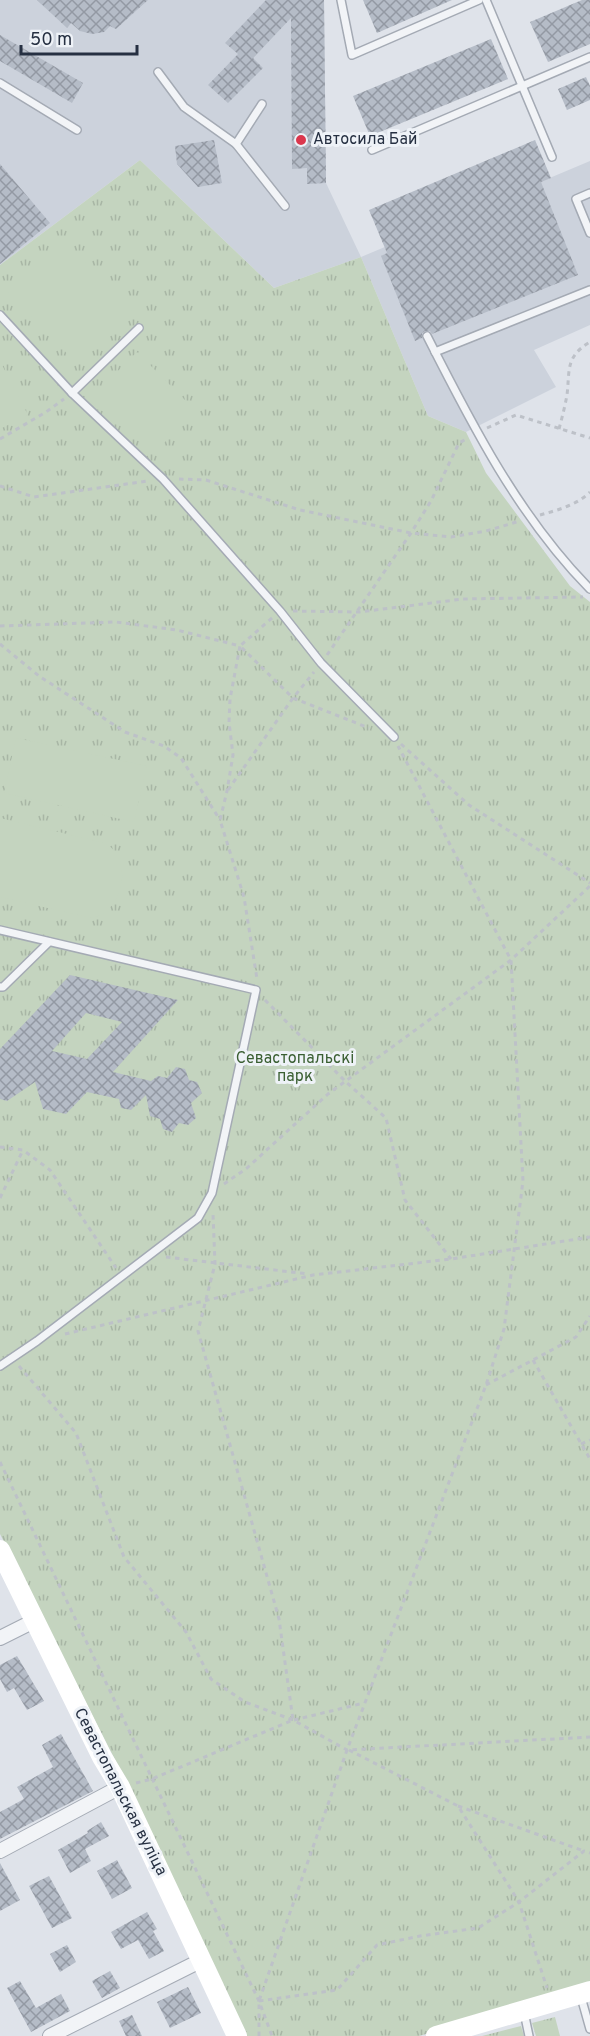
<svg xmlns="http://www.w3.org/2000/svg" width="590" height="2036" font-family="Overpass,sans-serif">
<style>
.built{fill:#ccd2dc}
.grass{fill:url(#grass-tufts)}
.garden{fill:#c4d4bf}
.building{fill:url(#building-cross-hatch);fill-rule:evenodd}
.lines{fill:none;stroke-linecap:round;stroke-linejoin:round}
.lane-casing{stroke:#a4aab4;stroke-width:10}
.street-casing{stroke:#a4aab4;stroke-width:16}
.path{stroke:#bdc1c8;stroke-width:3;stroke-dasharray:4.5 4.5;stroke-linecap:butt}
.lane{stroke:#f2f4f7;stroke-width:7}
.street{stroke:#f2f4f7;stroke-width:14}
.secondary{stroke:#fff;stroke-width:20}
.poi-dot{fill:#db374d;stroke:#eef2f7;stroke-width:2}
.labels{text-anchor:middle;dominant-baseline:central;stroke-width:6;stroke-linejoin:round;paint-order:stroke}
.poi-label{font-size:16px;fill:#263042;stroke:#eef2f7;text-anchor:start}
.park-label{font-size:16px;fill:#3a5f32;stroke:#eef2f7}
.street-label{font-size:16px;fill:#263042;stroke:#eef2f7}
</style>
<defs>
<pattern id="grass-tufts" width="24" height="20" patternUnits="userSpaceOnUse" patternTransform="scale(1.5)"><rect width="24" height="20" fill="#c4d4bf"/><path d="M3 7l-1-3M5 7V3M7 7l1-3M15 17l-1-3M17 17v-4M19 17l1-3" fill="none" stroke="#a8b6a5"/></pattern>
<pattern id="building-cross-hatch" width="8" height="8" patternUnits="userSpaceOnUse" patternTransform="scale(1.5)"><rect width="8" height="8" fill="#b5bcc7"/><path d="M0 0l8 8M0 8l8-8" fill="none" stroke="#9399a3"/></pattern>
</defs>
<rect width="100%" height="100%" fill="#dfe3ea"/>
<!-- built -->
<polygon class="built" points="0,0 324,0 326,183 361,257 590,161 590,325 534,350 556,387 466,432 428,416 361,257 274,288 140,160 0,265"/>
<!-- grass -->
<g class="grass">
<polygon points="140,160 274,288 361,257 428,416 466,432 486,473 570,586 590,602 590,1986 419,2036 247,2036 132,1793 0,1534 0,265"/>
<polygon points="555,2017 560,2036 536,2036 532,2023"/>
<polygon points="521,2026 524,2036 482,2036"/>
</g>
<!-- garden -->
<g class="garden">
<polygon points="63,239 132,311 77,364 8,292"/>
<polygon points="137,352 196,411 153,454 94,395"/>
<polygon points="0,361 28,415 0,429"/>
<polygon points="16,738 147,766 134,822 4,793"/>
<path d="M 0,818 L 105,843 C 134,859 124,912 91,918 L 0,897 Z"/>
</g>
<!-- building -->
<g class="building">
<polygon points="37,0 148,0 116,29 110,26 104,32 92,34 80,31 71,23 67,28"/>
<polygon points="266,0 324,0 326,183 307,184 307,168 292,169 291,18 253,58 263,68 228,103 208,85 238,54 225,43"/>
<polygon points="363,0 452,0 377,33"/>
<polygon points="582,0 590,0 590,44 548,62 530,22"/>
<polygon points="0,35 83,83 72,103 0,61"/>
<polygon points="491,39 508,79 370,136 353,96"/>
<polygon points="586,77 590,86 590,100 567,110 558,89"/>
<polygon points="214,140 222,183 198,187 177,164 175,146"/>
<polygon points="535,140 551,178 541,182 578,275 432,334 430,331 425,331 422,333 422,338 415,341 381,256 387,253 369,210"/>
<polygon points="0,164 50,223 0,264"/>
<path d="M 70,975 L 178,1000 L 113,1072 L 151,1081 L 158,1076 L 167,1078 L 176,1067 L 185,1069 L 189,1080 L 197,1082 L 202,1093 L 191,1103 L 196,1118 L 188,1125 L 179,1123 L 172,1132 L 163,1129 L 160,1119 L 150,1116 L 146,1095 L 131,1110 L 121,1108 L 119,1099 L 87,1092 L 66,1114 L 43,1109 L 35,1082 L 7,1101 L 0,1099 L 0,1049 ZM 86,1013 L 122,1022 L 87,1059 L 52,1051 Z"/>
<polygon points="17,1656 44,1701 27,1710 14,1688 7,1692 0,1679 0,1665"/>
<polygon points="61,1734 93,1791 0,1839 0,1812 24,1799 17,1787 53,1767 42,1745"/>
<polygon points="101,1822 109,1836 85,1849 91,1861 70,1873 58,1850 88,1833 87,1831"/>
<polygon points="117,1860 132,1888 112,1899 97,1871"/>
<polygon points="0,1863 20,1900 0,1911"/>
<polygon points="49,1876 72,1918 52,1928 29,1886"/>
<polygon points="147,1912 157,1929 153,1931 164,1951 149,1959 138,1940 121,1949 111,1932"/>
<polygon points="67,1945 76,1962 60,1972 50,1954"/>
<polygon points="110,1971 120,1988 102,1998 92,1981"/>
<polygon points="20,1981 36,2008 61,1994 70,2011 31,2032 7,1988"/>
<polygon points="188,1987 201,2013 170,2028 157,2002"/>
<polygon points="132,2015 142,2036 126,2036 119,2021"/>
</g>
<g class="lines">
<defs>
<g id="lane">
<polyline points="341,0 352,55 479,0"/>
<polyline points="486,0 552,157"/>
<polyline points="158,72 184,107 236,144 262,104"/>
<polyline points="0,83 77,130"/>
<polyline points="236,144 285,206"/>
<polyline points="372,150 590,57"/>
<polyline points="590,193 576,199 590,233"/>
<polyline points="0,315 72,393 163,479 280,611 321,663 394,737"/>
<path d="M 427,336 C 472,425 519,517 590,589"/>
<polyline points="435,352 590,290"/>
<polyline points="72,393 139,328"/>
<polyline points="0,930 256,990 212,1193 198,1218 37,1341 0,1366"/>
<polyline points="0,987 3,987 49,942"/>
<polyline points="581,1997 590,2029"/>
<polyline points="524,2012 529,2036"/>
</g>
<g id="street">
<polyline points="0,1638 34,1621"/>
<polyline points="0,1851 120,1787"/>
<polyline points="50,2036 202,1960"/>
</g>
</defs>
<!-- lane casing -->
<use href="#lane" class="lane-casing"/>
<!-- street casing -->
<use href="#street" class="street-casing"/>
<!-- path -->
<g class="path">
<polyline points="487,428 516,415 590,438"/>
<path d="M 559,429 C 562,418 565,406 567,395 C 570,370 565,357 590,342"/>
<polyline points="0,439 46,412 64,399"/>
<polyline points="179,479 206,480 300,510 411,533 451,537 486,531 520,521"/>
<polyline points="0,486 34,497 148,481"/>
<path d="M 540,515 C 558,510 577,505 590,492"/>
<polyline points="293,611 359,612 463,599 583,597"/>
<polyline points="272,618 240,646 293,698 369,728"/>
<polyline points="0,626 116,622 177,630 240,646 230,699 229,722 233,755 227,791 220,820 244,897 257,979"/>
<polyline points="0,644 39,676 125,732 164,746 181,758 220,820"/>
<polyline points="327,655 411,533 431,501 459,443 468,438"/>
<polyline points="401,744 469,805 590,883"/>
<polyline points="228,790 293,698 314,672"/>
<polyline points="265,1000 346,1082 386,1118 405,1200 451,1259"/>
<polyline points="0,1147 23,1150 50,1170 116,1268"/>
<polyline points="224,1184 247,1168 328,1094 511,960 590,886"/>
<polyline points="0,1198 23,1150"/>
<polyline points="166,1257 308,1274"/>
<polyline points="65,1334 313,1275 451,1259 590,1237"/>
<polyline points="533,1360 590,1459"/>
<polyline points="19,1366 76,1433 124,1557 186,1632 211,1679 245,1702 293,1720 347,1750 590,1737"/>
<polyline points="486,1385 576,1337 590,1316"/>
<polyline points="581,1444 590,1440"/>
<polyline points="0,1462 259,2001 272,2036"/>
<polyline points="294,1720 364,1703"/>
<polyline points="349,1750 458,1806 519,1902 547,1988"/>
<polyline points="136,1783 152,1779 293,1720 279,1619 198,1331 215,1264 213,1214"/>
<polyline points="458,1806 584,1851"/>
<polyline points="259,2001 337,1990 377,1945 420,1936 478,1928 519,1902 584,1851 590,1853"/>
<polyline points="259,2036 259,2001 347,1750 486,1385 504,1329 523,1181 511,960 398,746"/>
</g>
<!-- lane -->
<use href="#lane" class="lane"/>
<!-- street -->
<use href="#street" class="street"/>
<!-- secondary -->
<g class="secondary">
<polyline points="0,1550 102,1757 120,1787 237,2036"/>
<polyline points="436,2036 590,1991"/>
</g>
</g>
<!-- markers -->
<circle class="poi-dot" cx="301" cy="140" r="6"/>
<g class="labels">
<!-- poi labels -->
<g class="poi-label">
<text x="313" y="140">Автосила Бай</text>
</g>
<!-- park labels -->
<g class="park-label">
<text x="295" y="1059">Севастопальскі<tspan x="295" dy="18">парк</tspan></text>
</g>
<!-- street labels -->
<g class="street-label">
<text transform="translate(120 1792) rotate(63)">Севастопальская вуліца</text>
</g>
</g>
<!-- scale -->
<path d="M21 45v9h116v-9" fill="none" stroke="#263042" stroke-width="3"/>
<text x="30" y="45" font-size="18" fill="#263042" stroke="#eef2f7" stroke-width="4.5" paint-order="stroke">50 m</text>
</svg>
